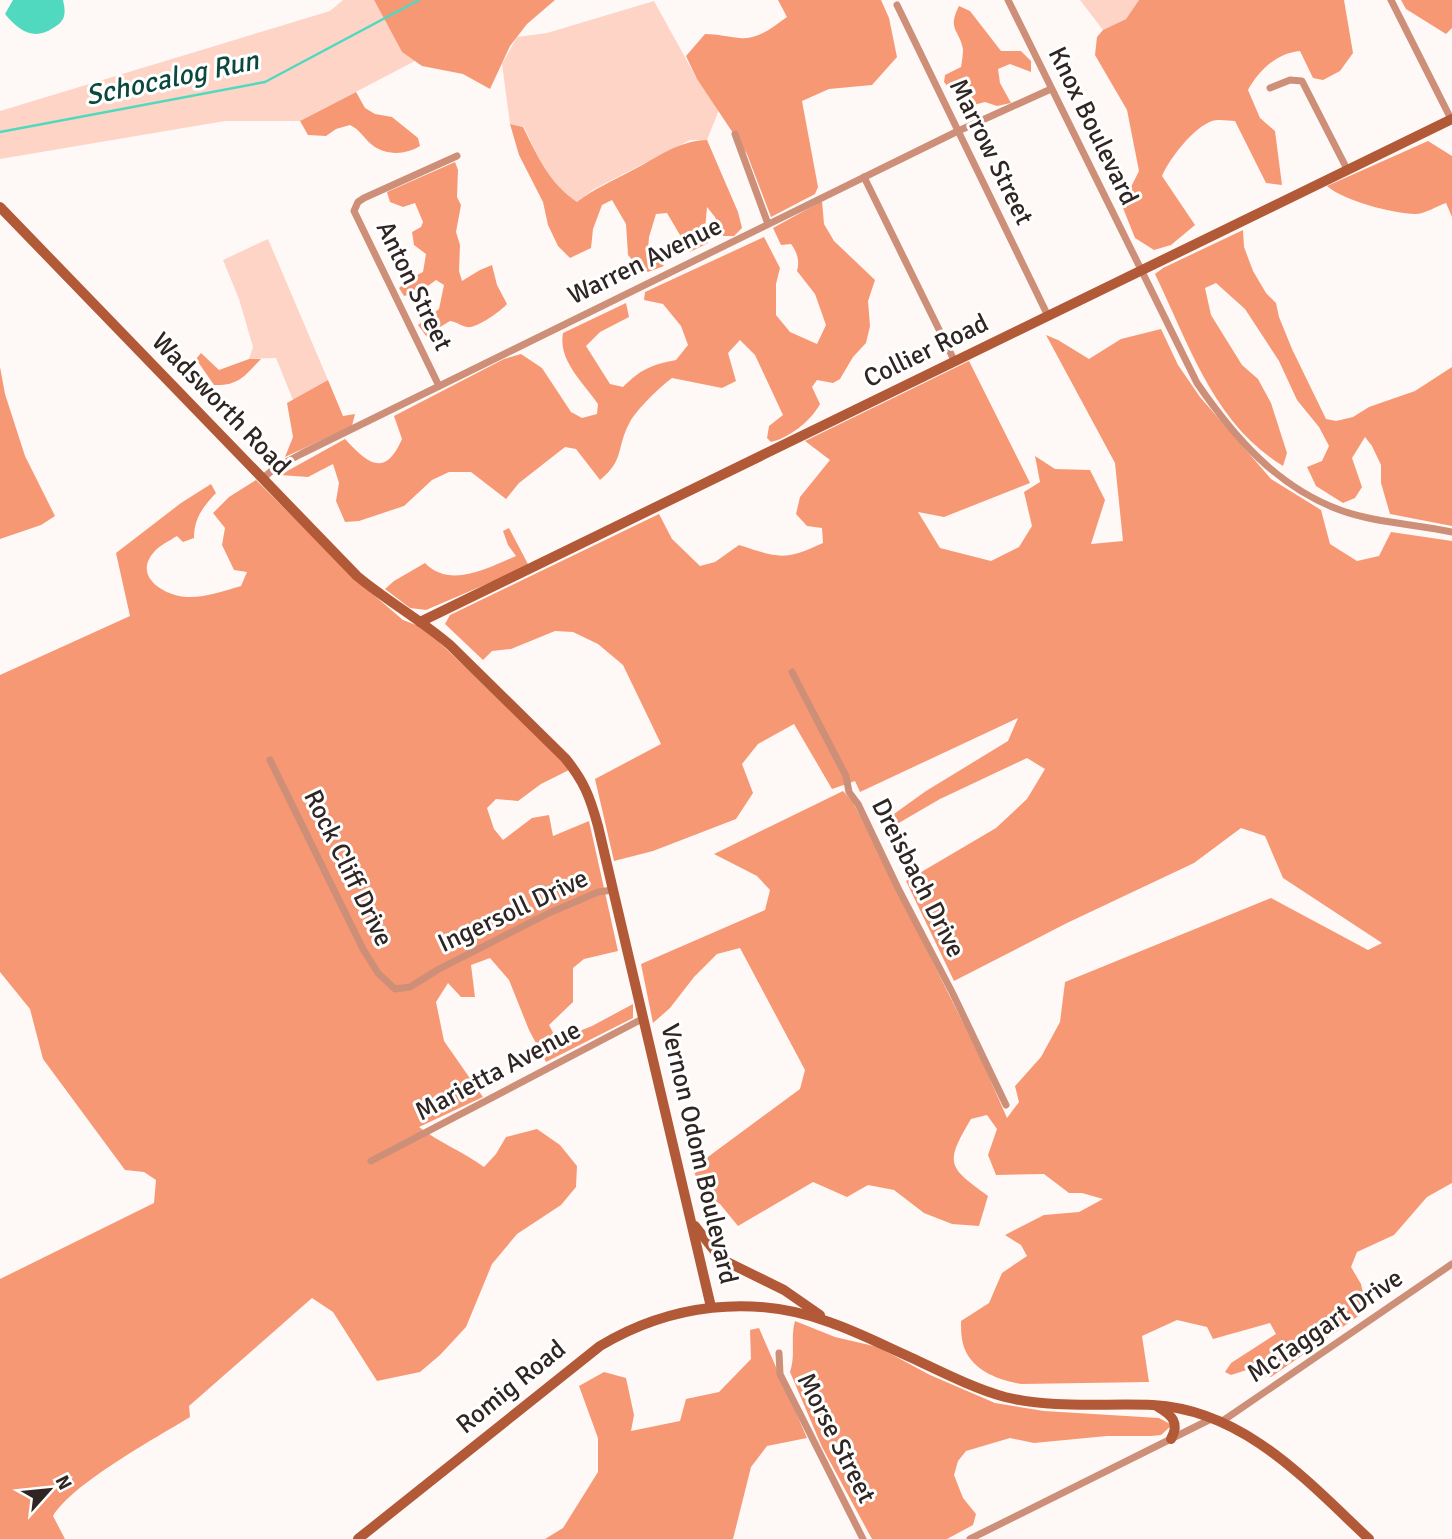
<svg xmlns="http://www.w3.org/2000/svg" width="1452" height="1539" font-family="Signika,sans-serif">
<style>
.green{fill:#fdd4c6}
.forest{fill:#f79875}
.water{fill:#50d9bf}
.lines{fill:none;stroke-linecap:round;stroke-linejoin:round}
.stream{stroke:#50d9bf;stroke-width:2.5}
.street{stroke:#ce8f79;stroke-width:7}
.secondary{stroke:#b25937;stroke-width:10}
.labels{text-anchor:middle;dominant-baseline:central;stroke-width:6;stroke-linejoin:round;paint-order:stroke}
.street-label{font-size:26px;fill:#2f2623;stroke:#fff}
.water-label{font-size:28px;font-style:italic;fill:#0b483d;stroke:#fff}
</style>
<rect width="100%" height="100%" fill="#fef9f7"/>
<!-- green -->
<g class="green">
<polygon points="343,0 374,0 402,52 415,61 300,121 225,121 0,159 0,111 330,11"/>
<polygon points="1080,0 1139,0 1126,19 1103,30"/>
<path d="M 654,1 L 697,79 L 719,110 L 707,140 L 690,140 L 594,189 L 577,202 C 549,183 538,157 524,127 L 510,124 L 502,64 L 517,37 L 547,33 Z"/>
<polygon points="268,239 328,380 293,400 276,358 249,359 253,347 239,299 223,260"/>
</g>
<!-- forest -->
<g class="forest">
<polygon points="374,0 555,0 527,24 510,46 490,89 463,74 422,66 402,52"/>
<path d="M 778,0 L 881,0 L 889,18 L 897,57 L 872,85 L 829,89 L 802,101 L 818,187 L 815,194 L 771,217 L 747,154 L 697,79 L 686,56 L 705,34 C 718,34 728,37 740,38 C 758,40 773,27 787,17 Z"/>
<path d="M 1139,0 L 1344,0 L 1353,53 L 1340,71 L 1323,80 L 1313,78 L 1300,51 C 1277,53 1259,70 1248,90 L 1260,118 L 1275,131 L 1282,185 L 1266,183 L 1235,121 C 1229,121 1219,119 1212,121 C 1194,127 1169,159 1162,176 L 1195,225 L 1171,245 L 1154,250 L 1135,238 L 1123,208 L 1129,191 L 1139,171 L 1127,110 L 1095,55 L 1097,37 L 1103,30 L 1126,19 Z"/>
<polygon points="1401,0 1452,0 1452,28 1446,34 1406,9"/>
<path d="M 959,6 L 970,11 L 1001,51 L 1021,51 L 1031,61 L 1031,72 L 1010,64 L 998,69 L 1000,83 L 1011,103 L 997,106 L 985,102 L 959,109 L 956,95 L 961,87 L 949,88 L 944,82 L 945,75 L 961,67 C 962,61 963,54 963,49 C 959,29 947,30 959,6 Z"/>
<path d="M 356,92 L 365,108 L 375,114 L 392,117 L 418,138 L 420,146 C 406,155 385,156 371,144 C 363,137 360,130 350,125 L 336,129 L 326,136 L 308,135 L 300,121 Z"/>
<path d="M 510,124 L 523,127 C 538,157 549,183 577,202 C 594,189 612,181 631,171 C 657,158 677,141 707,140 L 738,212 L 742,228 L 734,236 L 723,236 L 715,217 L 707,207 L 705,230 L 708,243 L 690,252 L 667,213 L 656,214 L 649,237 L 648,250 L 664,266 L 648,272 L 635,263 L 628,255 L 626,224 L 612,200 L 602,205 L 593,229 L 591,248 L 570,258 L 558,246 L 548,225 L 543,202 L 519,155 Z"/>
<path d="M 1428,141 L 1452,156 L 1452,217 L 1446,203 C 1437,206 1425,214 1415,214 C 1394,214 1342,200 1327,186 Z"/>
<path d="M 455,162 L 458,170 L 457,197 L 461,205 L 456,232 L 460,245 L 459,271 L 462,281 L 480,270 L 492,265 L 497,285 L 507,304 C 501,311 476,329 467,327 C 461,326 457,322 450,321 L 435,330 L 431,337 L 427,337 L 418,325 L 439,309 L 444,285 L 436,280 L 420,292 L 404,296 L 399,288 L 409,279 L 423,272 L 426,254 L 414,245 L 412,232 L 421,227 L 423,222 L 415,203 L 403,207 L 390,202 L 387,192 Z"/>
<path d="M 822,201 L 824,224 L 834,241 L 875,280 L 868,301 L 870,326 L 866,343 L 853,357 L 840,379 L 833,383 L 817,380 L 812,387 L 820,404 C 811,421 789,438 771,442 L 767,438 L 769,426 L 783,415 L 755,355 L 740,340 L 728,353 L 736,381 L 722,388 L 672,378 C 661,386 636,410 630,422 C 616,447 625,460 600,480 L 576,449 L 565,447 L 519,483 L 506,499 L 471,472 L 449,472 L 432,480 L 404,506 L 359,521 L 345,522 L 336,501 L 339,483 L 333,464 L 308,477 L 280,475 L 345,439 C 368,464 385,478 402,439 L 394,416 L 504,359 L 521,354 L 542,368 L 571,412 L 582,418 L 597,414 L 598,404 C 583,382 558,361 563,333 L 626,303 L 629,317 L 600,332 L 586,346 L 610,384 L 623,387 C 641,369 651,365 676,360 L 688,345 L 681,326 L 663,304 L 644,300 L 645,292 L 764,237 L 780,268 L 776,284 L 776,315 L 790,332 L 817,344 L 826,325 L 815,294 L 797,271 C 800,261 797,252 791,244 L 781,245 L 773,228 Z"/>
<path d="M 1243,230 L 1244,247 L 1253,271 L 1266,293 L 1276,303 L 1279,317 L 1292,349 L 1326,419 L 1336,421 L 1353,417 L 1369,407 L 1415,391 L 1452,367 L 1452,526 L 1390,514 L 1381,483 L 1381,465 L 1372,446 L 1365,437 L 1352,458 L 1362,487 L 1355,498 L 1343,503 L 1316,486 L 1307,467 L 1322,461 L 1329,446 L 1319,427 L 1297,400 L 1279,361 L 1245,309 L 1216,283 L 1205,288 L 1211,315 L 1242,365 L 1258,379 L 1271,403 L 1287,453 L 1283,466 C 1213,423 1189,344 1155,274 L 1163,268 Z"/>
<path d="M 1161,329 L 1178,365 L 1200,397 L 1271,479 L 1321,510 L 1330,544 L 1357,561 L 1379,556 L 1391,532 L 1452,541 L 1452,1183 L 1427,1197 L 1394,1235 L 1357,1252 L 1351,1267 L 1361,1284 L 1367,1310 L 1271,1377 L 1263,1376 L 1259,1366 L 1231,1375 L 1225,1372 L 1231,1363 L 1276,1334 L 1270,1323 L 1213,1339 L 1207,1327 L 1177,1320 L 1142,1336 L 1149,1382 L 1021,1384 C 998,1380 970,1370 963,1344 C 961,1337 961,1328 961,1321 L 989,1303 L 1002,1273 L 1027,1256 L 1021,1245 L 1005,1235 L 1044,1215 L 1079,1212 L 1103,1199 L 1082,1193 L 1069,1193 L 1044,1174 L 996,1175 L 988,1155 L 997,1129 L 987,1115 L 971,1119 C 944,1164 948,1167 988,1196 L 979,1226 L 952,1224 L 924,1213 L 894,1190 L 868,1185 L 847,1197 L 813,1182 L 738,1226 L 720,1204 L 702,1195 L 693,1168 L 800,1089 L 805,1070 L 740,948 L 717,954 L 694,977 L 670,1008 L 653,1023 L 641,964 L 765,910 L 770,890 L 757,876 L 714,854 L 843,791 L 853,802 L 982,1061 L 1007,1118 L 1019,1102 L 1015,1086 L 1041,1057 L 1060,1022 L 1065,982 L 1271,898 L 1368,950 L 1382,943 L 1283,878 L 1265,836 L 1241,828 L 1194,863 L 1067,923 L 954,981 L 906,881 L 996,828 L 1027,799 L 1045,769 L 1027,758 L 940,799 L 897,824 L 880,824 L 926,791 L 1008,741 L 1018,718 L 860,792 L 855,781 L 832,789 L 794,724 L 758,744 L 742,764 L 753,793 L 736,819 L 653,851 L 614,861 L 595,779 L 661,744 L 623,665 L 598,644 L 573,632 L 555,631 L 511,649 L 492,651 L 483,660 L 445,624 L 450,615 L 659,514 L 672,539 L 700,566 L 715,562 L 739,545 C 779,558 784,561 823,543 L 822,528 L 807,526 L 796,514 L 800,497 L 830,460 L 805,441 L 969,361 L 1030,483 L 944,517 L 918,512 L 940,548 L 991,561 L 1019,547 L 1032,526 L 1024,492 L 1040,482 L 1035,456 L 1055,469 L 1090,470 L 1105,500 L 1091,544 L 1123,541 L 1115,463 L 1046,335 L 1058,340 L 1089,359 L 1121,339 Z"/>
<path d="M 201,353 L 219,370 L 249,359 L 261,359 C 245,375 239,386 214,385 L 196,359 Z"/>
<polygon points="0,367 5,394 25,456 55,516 41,525 0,539"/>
<polygon points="328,380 343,416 355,414 352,426 285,457 293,437 287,403"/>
<path d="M 256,480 L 362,585 L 403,620 L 424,628 L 573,768 L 541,784 L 518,801 L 496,799 L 487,808 L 494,829 L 503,840 L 532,818 L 549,815 L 553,836 L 589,821 L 618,951 L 584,959 L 573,968 L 573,1002 L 549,1025 L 557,1040 L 592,1026 L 633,1004 L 633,1018 L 546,1062 L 529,1030 L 509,980 L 490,958 L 471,965 L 475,997 L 461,997 L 448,983 L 436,1002 L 444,1041 L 483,1097 L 419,1127 C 440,1143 464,1152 484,1167 L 496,1154 L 506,1137 L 537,1129 L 560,1145 L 577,1166 L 576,1187 L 561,1205 L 517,1234 L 492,1264 L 466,1327 L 440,1355 L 420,1372 L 377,1381 L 333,1312 L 312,1298 L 189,1406 L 190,1417 C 156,1438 73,1483 53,1516 L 65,1539 L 0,1539 L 0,1279 L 154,1203 L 156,1180 L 144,1172 L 125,1170 L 43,1059 L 30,1009 L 0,972 L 0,675 L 130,616 L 116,553 L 181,503 L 211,484 L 216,493 C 203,507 194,518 194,538 L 183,542 L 177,536 C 169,541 160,545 154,552 C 132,577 165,596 187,597 C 204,598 224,591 241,586 L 247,572 L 234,570 L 222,545 L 225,528 L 213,513 L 229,497 Z"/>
<path d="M 509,528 L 529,566 L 426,610 L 410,608 L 385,589 L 394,581 L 425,563 C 450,589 488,568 516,556 L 508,545 L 503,531 Z"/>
<path d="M 795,1321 L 835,1337 L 878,1347 L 930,1375 L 995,1403 L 1044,1411 L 1159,1418 L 1172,1425 L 1161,1435 L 1151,1436 L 1107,1436 L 1034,1443 L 1010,1438 L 966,1451 L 958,1461 L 954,1475 L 963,1498 L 976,1514 L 973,1525 L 947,1539 L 872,1539 L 822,1447 L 790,1372 C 796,1354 790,1338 795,1321 Z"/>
<polygon points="759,1328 807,1438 767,1446 751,1467 733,1539 545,1539 563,1528 598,1472 598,1438 579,1386 604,1372 626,1378 634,1415 631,1431 680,1421 686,1399 719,1392 751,1359 750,1330"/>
</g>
<!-- water -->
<path class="water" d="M 13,0 L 63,0 C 66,13 66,21 53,28 C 34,41 19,31 5,14 Z"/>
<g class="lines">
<!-- stream -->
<polyline class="stream" points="0,132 265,82 419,0"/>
<!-- street -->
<g class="street">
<path d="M 1008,0 L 1197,383 C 1234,437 1277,487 1340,510 C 1375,523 1416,524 1452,532"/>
<polyline points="1391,0 1451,119"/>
<polyline points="897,5 1048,316"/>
<polyline points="1270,88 1290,80 1302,81 1347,169"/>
<polyline points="735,134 768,224"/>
<polyline points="864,177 955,362"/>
<polyline points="439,386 354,211 358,202 364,198 457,156"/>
<polyline points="262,479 275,468 301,454 956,132 1051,89"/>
<polyline points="792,672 846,776 849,792 858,804 898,888 953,994 1006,1105"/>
<polyline points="270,760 363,949 378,973 395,989 410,987 439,969 549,913 598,892 613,890"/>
<polyline points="371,1161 644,1018"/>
<polyline points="779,1353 780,1374 863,1539"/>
<polyline points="1221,1422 1452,1264"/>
<polyline points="970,1539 1213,1418"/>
</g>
<!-- secondary -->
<g class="secondary">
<path d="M 0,207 L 357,576 C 387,601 421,620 450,645 L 565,758 C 584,781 590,797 598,826 L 711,1307"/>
<polyline points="420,622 1452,119"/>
<polyline points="695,1226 721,1259 784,1290 820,1315"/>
<path d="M 1158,1407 C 1172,1415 1180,1423 1171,1439"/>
<path d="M 358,1539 L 600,1346 C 670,1304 752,1294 829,1322 C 858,1332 885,1346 912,1358 C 942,1372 973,1388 1005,1397 C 1053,1409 1104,1403 1153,1405 C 1244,1410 1307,1481 1369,1539"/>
</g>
</g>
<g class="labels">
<!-- street labels -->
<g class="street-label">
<text transform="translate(1093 126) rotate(64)">Knox Boulevard</text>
<text transform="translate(991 152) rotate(64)">Marrow Street</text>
<text transform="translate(645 261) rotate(-26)">Warren Avenue</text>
<text transform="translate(414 286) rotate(64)">Anton Street</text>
<text transform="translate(926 351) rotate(-26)">Collier Road</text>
<text transform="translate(221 404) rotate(46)">Wadsworth Road</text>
<text transform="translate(348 868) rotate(64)">Rock Cliff Drive</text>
<text transform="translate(918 878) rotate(63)">Dreisbach Drive</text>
<text transform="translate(513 911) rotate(-25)">Ingersoll Drive</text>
<text transform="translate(498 1071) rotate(-28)">Marietta Avenue</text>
<text transform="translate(699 1154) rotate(77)">Vernon Odom Boulevard</text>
<text transform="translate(1325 1326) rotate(-34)">McTaggart Drive</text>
<text transform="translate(511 1387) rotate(-39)">Romig Road</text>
<text transform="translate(836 1438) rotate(63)">Morse Street</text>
</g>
<!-- water labels -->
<g class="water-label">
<text transform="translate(172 78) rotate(-12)">Schocalog Run</text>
</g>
</g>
<!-- north arrow -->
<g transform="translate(49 1490) rotate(63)" stroke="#ffffff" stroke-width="5" paint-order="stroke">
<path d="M0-5L12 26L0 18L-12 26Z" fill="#2f2623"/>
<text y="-10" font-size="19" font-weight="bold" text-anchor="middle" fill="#2f2623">N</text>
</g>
</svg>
